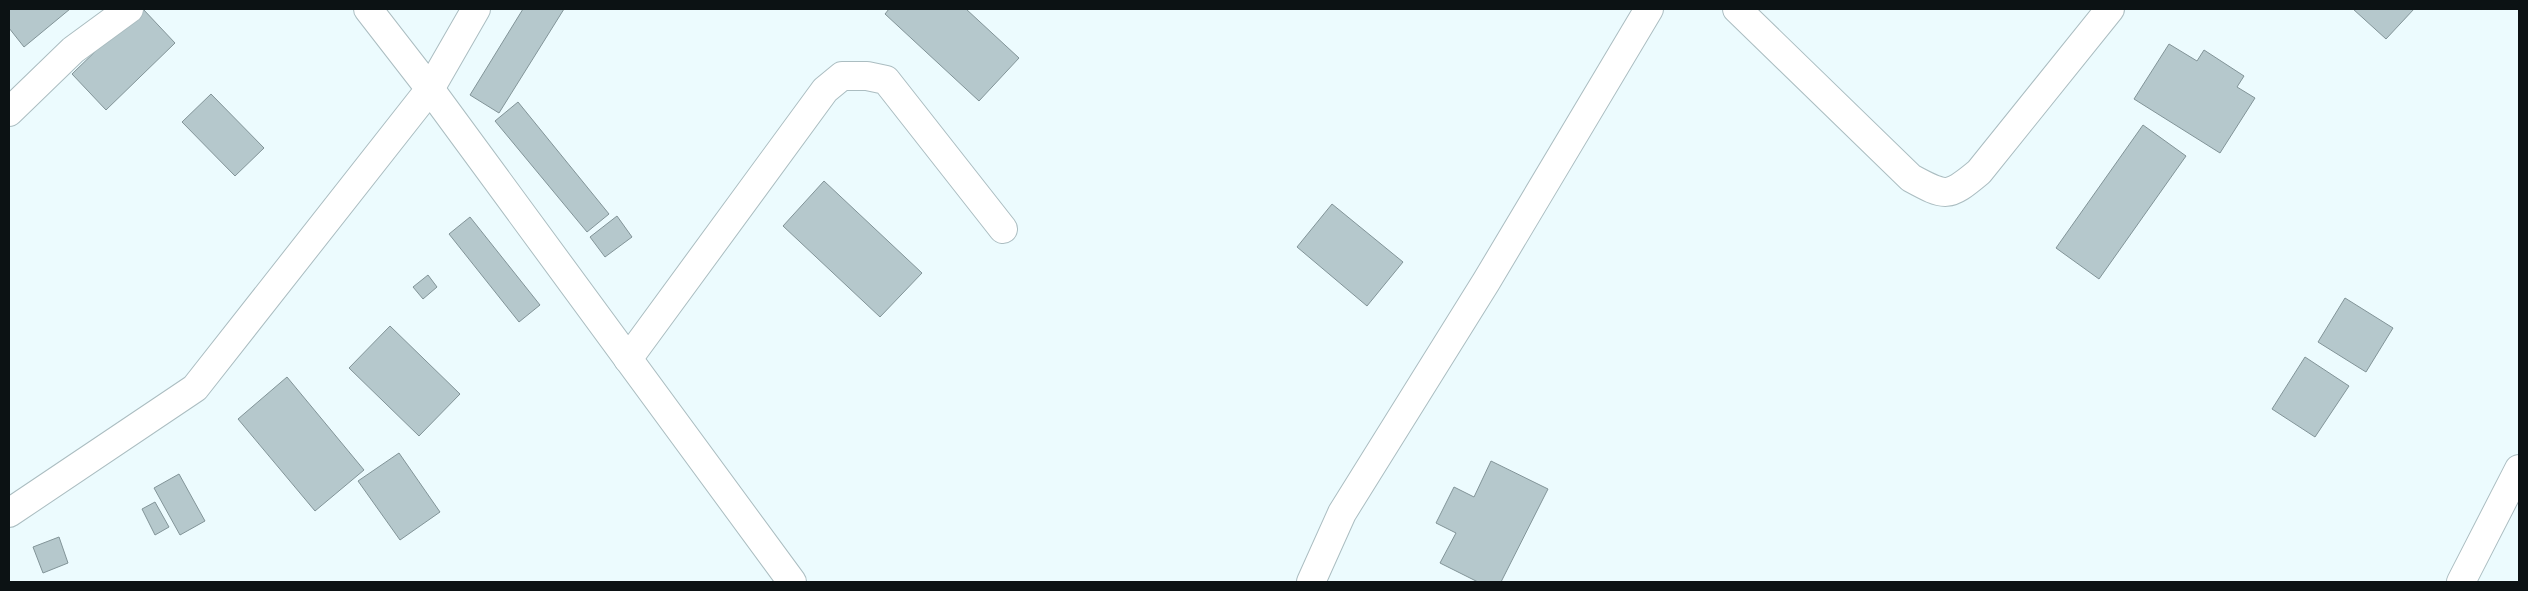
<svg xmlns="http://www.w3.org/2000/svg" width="2528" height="591" font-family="'PT Sans Narrow',sans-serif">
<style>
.building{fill:#b5c8cc;stroke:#829498}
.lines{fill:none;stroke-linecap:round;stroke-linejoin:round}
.minor-casing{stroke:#abbdc1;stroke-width:30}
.minor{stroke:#fff;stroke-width:28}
</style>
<rect width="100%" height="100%" fill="#ecfbfe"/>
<!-- building -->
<g class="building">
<polygon points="9,9 70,9 24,47 9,28"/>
<polygon points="139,9 143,9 175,43 106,110 72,74"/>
<polygon points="523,9 564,9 499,113 470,95"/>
<polygon points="889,9 966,9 1019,58 979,101 885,14"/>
<polygon points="2353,9 2414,9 2386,39"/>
<polygon points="2169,44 2197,61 2204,50 2244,76 2237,87 2255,98 2220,153 2134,99"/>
<polygon points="211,94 264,148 235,176 182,122"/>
<polygon points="518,102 609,214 587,232 495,121"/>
<polygon points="2143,125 2186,156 2099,279 2056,248"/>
<polygon points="824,181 922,273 880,317 783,226"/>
<polygon points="1332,204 1403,262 1367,306 1297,247"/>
<polygon points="617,216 632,237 605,257 590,237"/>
<polygon points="470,217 540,305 519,322 449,234"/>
<polygon points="428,275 437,287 423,299 413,287"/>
<polygon points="2345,298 2393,328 2366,372 2318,342"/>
<polygon points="390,326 460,394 419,436 349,368"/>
<polygon points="2305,357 2349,386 2315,437 2272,409"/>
<polygon points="287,377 364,470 315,511 238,419"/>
<polygon points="399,453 440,512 400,540 358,481"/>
<polygon points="1491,461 1548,489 1501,582 1478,582 1440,563 1456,533 1436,523 1454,487 1474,497"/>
<polygon points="179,474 205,521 180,535 154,488"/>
<polygon points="155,502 169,527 155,535 142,509"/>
<polygon points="59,537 68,563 43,573 33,547"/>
</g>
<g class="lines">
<defs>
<g id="minor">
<polyline points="368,9 430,89 792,582"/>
<path d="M 1737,9 L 1911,178 C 1946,197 1948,198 1979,172 L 2110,9"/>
<polyline points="9,112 73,50 129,9"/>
<polyline points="628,359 825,90 842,76 867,76 886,80 1003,229"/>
<polyline points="9,513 195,388 430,89 476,9"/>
<polyline points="1311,582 1342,513 1486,282 1649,9"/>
<polyline points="2461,582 2519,469"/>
</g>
</defs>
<!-- minor casing -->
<use href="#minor" class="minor-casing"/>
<!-- minor -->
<use href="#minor" class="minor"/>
</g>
<!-- border -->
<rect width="2528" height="591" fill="none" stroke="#0c1214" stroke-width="20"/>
</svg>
